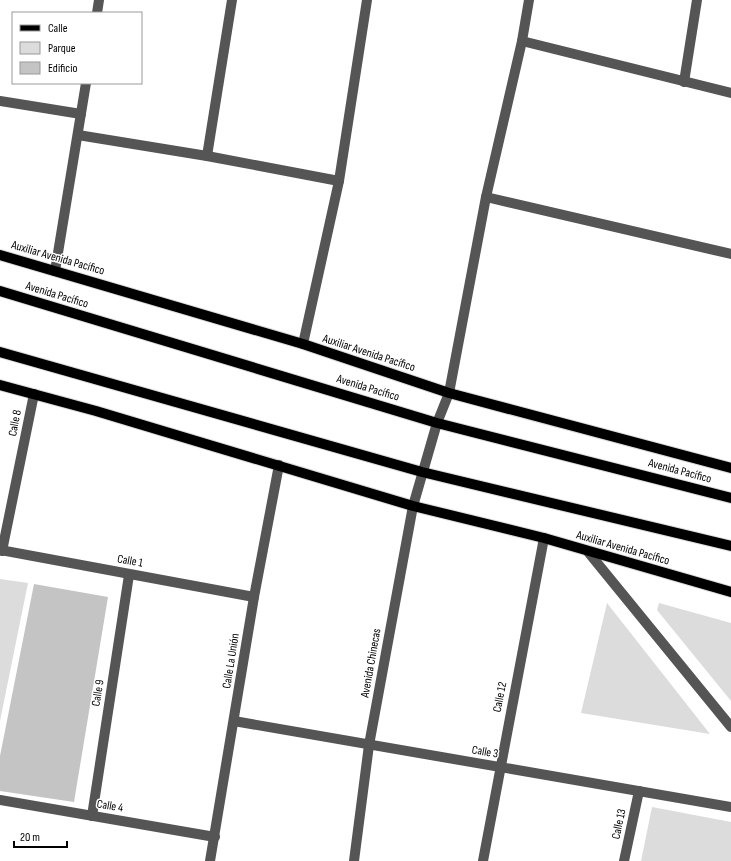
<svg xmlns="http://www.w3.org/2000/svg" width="731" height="861" font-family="'Sofia Sans Condensed',sans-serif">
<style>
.green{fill:#dcdcdc}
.building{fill:#c4c4c4}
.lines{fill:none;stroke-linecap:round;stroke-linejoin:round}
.major-casing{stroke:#dbdbdb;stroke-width:12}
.minor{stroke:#555;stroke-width:10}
.major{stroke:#000;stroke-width:10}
.labels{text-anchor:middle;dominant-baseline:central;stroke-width:3;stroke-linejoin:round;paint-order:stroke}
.street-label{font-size:12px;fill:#000;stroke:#fff}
</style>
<rect width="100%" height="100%" fill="#fff"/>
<!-- green -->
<g class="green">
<polygon points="0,579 28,583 0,721"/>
<polygon points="607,603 710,734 581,713"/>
<polygon points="659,603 731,623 731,701 657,610"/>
<polygon points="652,807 731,822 731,861 641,861"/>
</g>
<!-- building -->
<polygon class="building" points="34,584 108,597 74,802 0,791 0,756"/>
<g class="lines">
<defs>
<g id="major">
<polyline points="0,255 303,344 449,393 731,468"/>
<polyline points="0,291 437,423 731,498"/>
<polyline points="0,352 422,472 731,546"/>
<polyline points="0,385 96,411 413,506 544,538 731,592"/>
</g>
</defs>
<!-- major casing -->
<use href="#major" class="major-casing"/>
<!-- minor -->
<g class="minor">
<polyline points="97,13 99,0"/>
<polyline points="522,41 731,93"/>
<polyline points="684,82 697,0"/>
<polyline points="0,101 81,114"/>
<polyline points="78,135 207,156 339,181"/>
<polyline points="207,156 232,0"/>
<polyline points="486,197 731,254"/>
<polyline points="55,271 86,83"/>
<polyline points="303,344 339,181 367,0"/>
<polyline points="0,550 254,597"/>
<polyline points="2,551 34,394"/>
<polyline points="589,553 731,727"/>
<polyline points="234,721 731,807"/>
<polyline points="0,800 215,837"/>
<polyline points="92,816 129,575"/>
<polyline points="210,861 254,597 279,465"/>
<polyline points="354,861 369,745 413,506 437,423 449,393 486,197 522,41 529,0"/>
<polyline points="483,861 544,538"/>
<polyline points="624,861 639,791"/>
</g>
<!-- major -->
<use href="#major" class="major"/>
</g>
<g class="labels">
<!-- street labels -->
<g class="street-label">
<text transform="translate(58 258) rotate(16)">Auxiliar Avenida Pacífico</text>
<text transform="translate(57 295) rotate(17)">Avenida Pacífico</text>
<text transform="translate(369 353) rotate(18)">Auxiliar Avenida Pacífico</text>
<text transform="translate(368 388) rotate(17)">Avenida Pacífico</text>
<text transform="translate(15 423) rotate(-79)">Calle 8</text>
<text transform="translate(680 471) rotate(15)">Avenida Pacífico</text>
<text transform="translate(623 548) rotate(16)">Auxiliar Avenida Pacífico</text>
<text transform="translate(130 561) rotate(10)">Calle 1</text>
<text transform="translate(231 661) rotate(-81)">Calle La Unión</text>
<text transform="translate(371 663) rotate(-80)">Avenida Chinecas</text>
<text transform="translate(98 693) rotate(-81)">Calle 9</text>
<text transform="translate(500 697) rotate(-79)">Calle 12</text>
<text transform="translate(485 752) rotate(10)">Calle 3</text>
<text transform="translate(110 806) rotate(10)">Calle 4</text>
<text transform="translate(619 824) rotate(-78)">Calle 13</text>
</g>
</g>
<!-- legend -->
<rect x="12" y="12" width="130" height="72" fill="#ffffff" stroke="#999999"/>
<rect x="20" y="25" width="20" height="6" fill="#000000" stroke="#999999"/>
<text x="48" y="32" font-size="12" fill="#000000">Calle</text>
<rect x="20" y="42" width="20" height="12" fill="#dcdcdc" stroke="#999999"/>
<text x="48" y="52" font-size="12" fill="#000000">Parque</text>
<rect x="20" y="62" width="20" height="12" fill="#c4c4c4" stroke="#999999"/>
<text x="48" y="72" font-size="12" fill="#000000">Edificio</text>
<!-- scale -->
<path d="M14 841v6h53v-6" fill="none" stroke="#000000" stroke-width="2"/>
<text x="20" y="841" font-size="12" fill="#000000" stroke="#ffffff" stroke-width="3" paint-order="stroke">20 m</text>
</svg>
